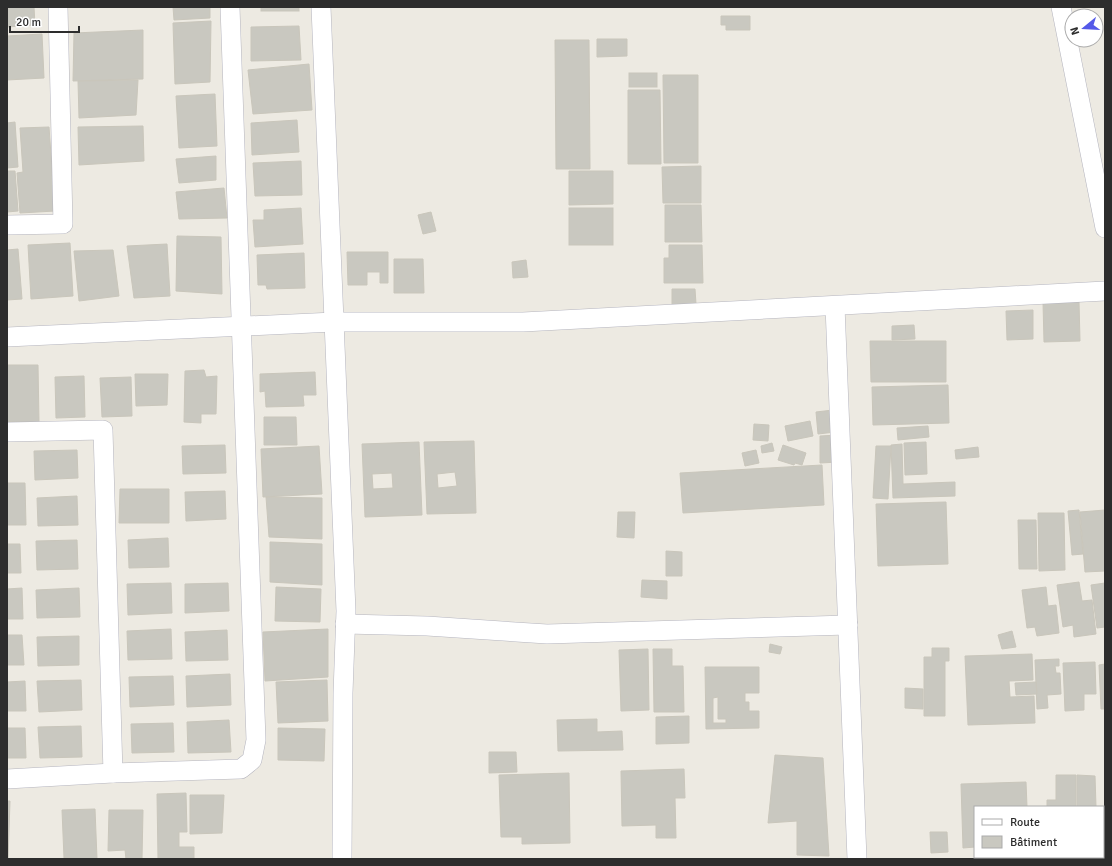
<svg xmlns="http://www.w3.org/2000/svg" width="1112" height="866" font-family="Signika,sans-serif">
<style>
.building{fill:#c9c8c0;stroke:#c9c6bb;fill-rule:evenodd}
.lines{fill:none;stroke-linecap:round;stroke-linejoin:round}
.minor-casing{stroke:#b5b5bf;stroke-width:20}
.minor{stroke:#fff;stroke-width:19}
</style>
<rect width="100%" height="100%" fill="#edeae2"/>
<!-- building -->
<g class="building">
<polygon points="7,7 34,7 35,25 7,27"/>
<polygon points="173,7 210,7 210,18 174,20"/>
<rect x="261" y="7" width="38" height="4"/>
<polygon points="721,16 750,16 750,30 726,30 726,25 721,25"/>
<polygon points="211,21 210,82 175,84 173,23"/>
<polygon points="299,26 301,60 251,61 251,27"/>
<polygon points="143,30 143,79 73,81 74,33"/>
<polygon points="42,34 44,78 7,80 7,36"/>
<polygon points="597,39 627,39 627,56 597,57"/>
<polygon points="555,40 589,40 590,169 556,169"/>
<polygon points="309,64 312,110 253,114 248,70"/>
<rect x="629" y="73" width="28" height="14"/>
<polygon points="663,75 698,75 698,163 664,163"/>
<polygon points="138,80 136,115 79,118 78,81"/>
<polygon points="628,90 660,90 661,164 628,164"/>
<polygon points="215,94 217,146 179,148 176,96"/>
<polygon points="297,120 299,152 252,155 251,123"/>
<polygon points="15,122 18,167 7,168 7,123"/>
<polygon points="143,126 144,161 79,165 78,127"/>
<polygon points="49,127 55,211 20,213 17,173 23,172 20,128"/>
<polygon points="216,156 216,180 179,183 176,159"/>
<polygon points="301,161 302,195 255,196 253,163"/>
<polygon points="701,166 701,203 663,203 662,167"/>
<polygon points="7,171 15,171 18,211 7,212"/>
<polygon points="569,171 613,171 613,204 569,205"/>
<polygon points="224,188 227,218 179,219 176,192"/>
<polygon points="665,205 701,205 702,242 665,242"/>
<polygon points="301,208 303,244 255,247 253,220 264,220 264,210"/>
<rect x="569" y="208" width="44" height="37"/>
<polygon points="431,212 436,231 423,234 418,215"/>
<polygon points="177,236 221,237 222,294 176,291"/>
<polygon points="70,243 73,296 31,299 28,245"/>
<polygon points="167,244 170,296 134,298 127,246"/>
<polygon points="669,245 702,245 703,283 664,283 664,258 669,258"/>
<polygon points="18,249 22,299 7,300 7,250"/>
<polygon points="113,250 119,296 79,301 74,251"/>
<polygon points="347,252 388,252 388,283 380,283 380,272 367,272 367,285 348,285"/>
<polygon points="304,253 305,288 267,289 266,285 258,285 257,255"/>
<polygon points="394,259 423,259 424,293 394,293"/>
<polygon points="526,260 528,277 513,278 512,262"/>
<polygon points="672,289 695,289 696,304 672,305"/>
<polygon points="1043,302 1079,302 1080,341 1044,342"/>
<polygon points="1033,310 1033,339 1007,340 1006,311"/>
<polygon points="914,325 915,339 892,340 892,326"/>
<polygon points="870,341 946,341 946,382 871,382"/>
<polygon points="7,365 38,365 39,422 7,422"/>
<polygon points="204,370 206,377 217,376 216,414 201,414 201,423 184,422 185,371"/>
<polygon points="315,372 316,395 303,395 304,406 266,407 265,391 260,392 260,374"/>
<polygon points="135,374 168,374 167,405 136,406"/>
<polygon points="84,376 85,417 56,418 55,377"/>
<polygon points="131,377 132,416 102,417 100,378"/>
<polygon points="948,385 949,423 873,425 872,387"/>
<polygon points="833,410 835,432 818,434 816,412"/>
<polygon points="264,417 296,417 297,445 264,445"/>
<polygon points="810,421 813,436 788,441 785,426"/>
<polygon points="754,424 769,425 768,441 753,440"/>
<polygon points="928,426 929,437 898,440 897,428"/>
<polygon points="838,435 839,462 820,463 820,436"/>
<path d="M 474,441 L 476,513 L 427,514 L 424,442 ZM 455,472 L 457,486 L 438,488 L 437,474 Z"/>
<path d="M 419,442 L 422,515 L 365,517 L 362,444 ZM 392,473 L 393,488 L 373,489 L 372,474 Z"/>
<polygon points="926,442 927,474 905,475 904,443"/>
<polygon points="772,443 774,451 762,453 761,446"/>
<polygon points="902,444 903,484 955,482 955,496 893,498 891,445"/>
<polygon points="225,445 226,473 183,474 182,446"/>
<polygon points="783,445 806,453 802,465 795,463 794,465 778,460"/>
<polygon points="319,446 322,494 263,497 261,449"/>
<polygon points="876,446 891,446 888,499 873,498"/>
<polygon points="978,447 979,457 956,459 955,450"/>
<polygon points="77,450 78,478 35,480 34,451"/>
<polygon points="756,450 759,463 745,466 742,453"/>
<polygon points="822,465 824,505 683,513 680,473"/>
<polygon points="7,483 25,483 26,525 7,525"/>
<polygon points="120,489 169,489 169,523 119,523"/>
<polygon points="225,491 226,519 186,521 185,492"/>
<polygon points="77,496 78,525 38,526 37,498"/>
<polygon points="266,497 322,498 322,539 269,537"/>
<polygon points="946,502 948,564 878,566 876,504"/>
<polygon points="1079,510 1083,554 1072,555 1068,511"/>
<polygon points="1105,510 1105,571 1085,572 1080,512"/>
<polygon points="618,512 635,512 634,538 617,537"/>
<polygon points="1038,513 1064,513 1065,570 1039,571"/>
<polygon points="1018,520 1036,520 1037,569 1019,569"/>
<polygon points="168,538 169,567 129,568 128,540"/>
<polygon points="77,540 78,569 37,570 36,541"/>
<polygon points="270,542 322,544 322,585 270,582"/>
<polygon points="7,544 20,544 21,573 7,573"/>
<polygon points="666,551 682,552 682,576 666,576"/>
<polygon points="642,580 667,581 667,599 641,597"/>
<polygon points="1079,582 1082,601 1092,600 1096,634 1074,637 1073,625 1063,627 1057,585"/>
<polygon points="171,583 172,613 128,615 127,584"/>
<polygon points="228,583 229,611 185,613 185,584"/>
<polygon points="1105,583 1105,627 1097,628 1091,585"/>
<polygon points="276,587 321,589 320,622 275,621"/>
<polygon points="1046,587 1048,606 1056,605 1059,633 1037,636 1035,627 1027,628 1022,590"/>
<polygon points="22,588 23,619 7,619 7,589"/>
<polygon points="79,588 80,617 37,618 36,590"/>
<polygon points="171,629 172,659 128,660 127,631"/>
<polygon points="328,629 328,677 265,681 263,632"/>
<polygon points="227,630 228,660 186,661 185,632"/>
<polygon points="1012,631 1016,647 1002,649 998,635"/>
<polygon points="7,635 22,635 24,665 7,665"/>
<polygon points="79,636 79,665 38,666 37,637"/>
<polygon points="770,644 782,647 780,654 769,652"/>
<polygon points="932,648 949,648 949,661 945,661 945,716 924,716 924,657 932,657"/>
<polygon points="648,649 649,710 621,711 619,650"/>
<polygon points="653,649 672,649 672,666 683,666 684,712 654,712"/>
<polygon points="1032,654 1033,680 1009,681 1010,697 1034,696 1035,723 968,725 965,656"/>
<polygon points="1059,659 1059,666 1055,666 1056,673 1060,673 1061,694 1047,695 1048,708 1037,709 1035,660"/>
<polygon points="1095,662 1096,694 1084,694 1084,710 1065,711 1063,663"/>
<polygon points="1105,664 1105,709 1101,709 1099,665"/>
<path d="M 705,667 L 759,667 L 759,693 L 745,693 L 745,702 L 749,702 L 749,711 L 759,711 L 759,728 L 706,729 ZM 718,697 L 718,719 L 726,719 L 726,723 L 713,723 L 713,698 Z"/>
<polygon points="230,674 231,705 187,707 186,676"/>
<polygon points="173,676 174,705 130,707 129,677"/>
<polygon points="81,680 82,710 39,712 37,681"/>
<polygon points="327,680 328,721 278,723 276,682"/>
<polygon points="25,681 26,711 7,711 7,682"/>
<polygon points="1036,682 1037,694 1016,695 1015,683"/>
<polygon points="905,688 923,689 923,709 905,708"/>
<polygon points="689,716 689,743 656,744 656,717"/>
<polygon points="597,719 597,732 622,731 623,750 558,751 557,720"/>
<polygon points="229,720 231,752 188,753 187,722"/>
<polygon points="173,723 174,752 132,753 131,724"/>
<polygon points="81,726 82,757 40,758 38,727"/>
<polygon points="7,728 25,728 26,758 7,758"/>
<polygon points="278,728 325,729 324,761 278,760"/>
<polygon points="489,752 516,752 517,772 489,773"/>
<polygon points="775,755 823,758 829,856 797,855 797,821 768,823"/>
<polygon points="684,769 685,798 675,798 676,838 656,838 656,825 622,826 621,771"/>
<polygon points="569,773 570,843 522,844 522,837 501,837 499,775"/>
<polygon points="1056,775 1076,775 1076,807 1047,807 1047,800 1056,800"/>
<polygon points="1077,775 1095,776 1096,807 1077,807"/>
<polygon points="1026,782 1027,807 975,807 975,847 963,848 961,784"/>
<polygon points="186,793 187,832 179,832 179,847 194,847 194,859 158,859 157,794"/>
<polygon points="190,795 224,795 222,833 190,834"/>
<polygon points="7,801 10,801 8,859 7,859"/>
<polygon points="95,809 97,859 64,858 62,810"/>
<polygon points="109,810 143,810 142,859 126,859 125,850 108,851"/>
<polygon points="930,832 947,832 948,852 931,853"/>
</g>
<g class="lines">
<defs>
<g id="minor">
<polyline points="321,7 346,611 343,693 342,859"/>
<polyline points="1061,7 1105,228"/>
<polyline points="7,225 63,224 58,7"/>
<polyline points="835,306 857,859"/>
<polyline points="7,337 334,322 523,322 1105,291"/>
<polyline points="7,432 103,430 113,773"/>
<polyline points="345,624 427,626 547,634 848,625"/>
<polyline points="7,779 113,773 241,769 252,760 256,740 230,7"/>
</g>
</defs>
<!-- minor casing -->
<use href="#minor" class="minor-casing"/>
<!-- minor -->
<use href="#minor" class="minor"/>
</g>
<!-- border -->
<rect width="1112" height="866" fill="none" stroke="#2d2d2d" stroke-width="16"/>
<!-- legend -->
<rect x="974" y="806" width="130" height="52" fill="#ffffff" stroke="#ababab"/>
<rect x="982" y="819" width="20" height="6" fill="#ffffff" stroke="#ababab"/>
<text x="1010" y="826" font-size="12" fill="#2d2d2d">Route</text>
<rect x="982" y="836" width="20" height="12" fill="#c9c8c0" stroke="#ababab"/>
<text x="1010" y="846" font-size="12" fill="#2d2d2d">Bâtiment</text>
<!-- north arrow -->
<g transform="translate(1084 28) rotate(252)"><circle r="19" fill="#ffffff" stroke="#ababab"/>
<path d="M0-3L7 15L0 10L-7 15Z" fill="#5459e8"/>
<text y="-6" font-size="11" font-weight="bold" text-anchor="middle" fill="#2d2d2d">N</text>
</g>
<!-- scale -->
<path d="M10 26v6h69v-6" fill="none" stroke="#2d2d2d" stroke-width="2"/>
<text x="16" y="26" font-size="12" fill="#2d2d2d" stroke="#ffffff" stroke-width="3" paint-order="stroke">20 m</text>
</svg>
